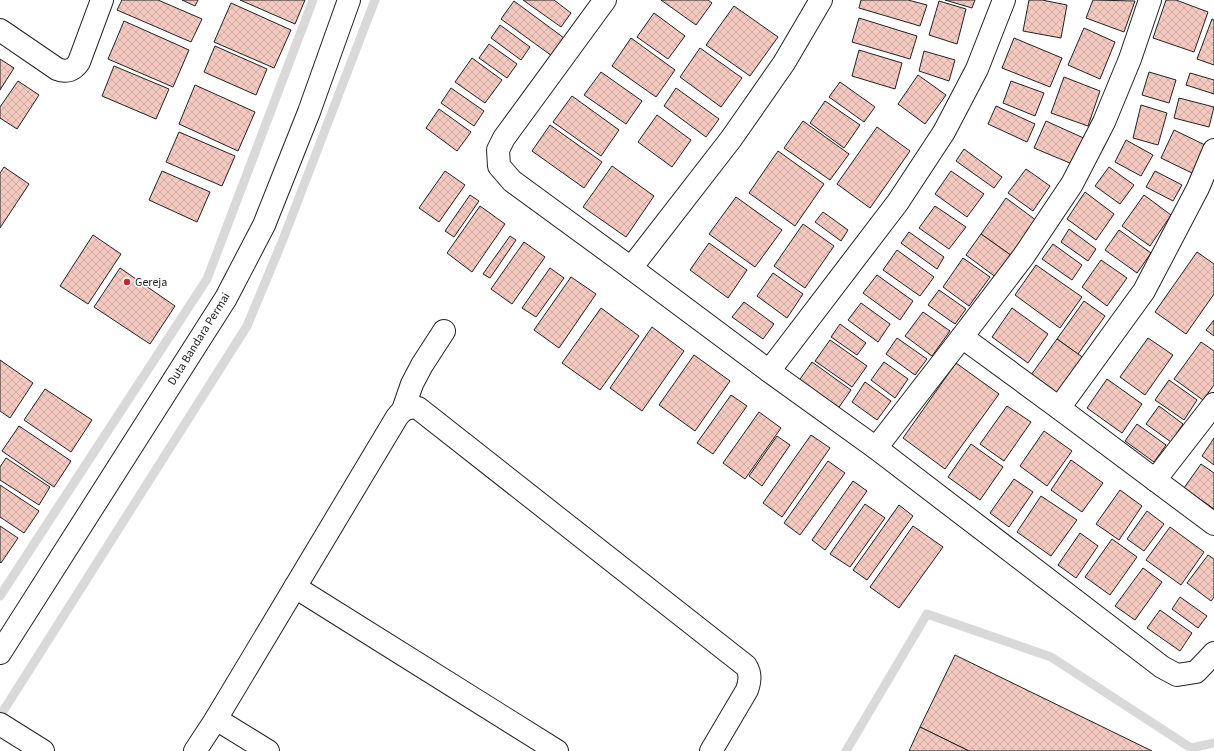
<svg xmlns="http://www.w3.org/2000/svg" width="1214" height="751" font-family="'Source Sans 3',sans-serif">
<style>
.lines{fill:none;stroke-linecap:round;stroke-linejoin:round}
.stream{stroke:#d9d9d9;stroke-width:9}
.building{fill:url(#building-cross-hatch);stroke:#222}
.minor-casing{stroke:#222;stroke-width:24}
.minor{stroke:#fff;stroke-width:22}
.poi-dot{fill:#c62828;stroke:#fff;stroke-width:1.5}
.labels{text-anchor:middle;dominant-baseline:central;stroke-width:3;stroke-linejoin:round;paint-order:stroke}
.poi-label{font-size:12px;fill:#222;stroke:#fff;text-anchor:start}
.street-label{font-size:12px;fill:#222;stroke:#fff}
</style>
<defs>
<pattern id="building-cross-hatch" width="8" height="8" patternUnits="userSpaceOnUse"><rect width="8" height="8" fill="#f3c9c0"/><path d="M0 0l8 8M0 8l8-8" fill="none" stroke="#d0aca5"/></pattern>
</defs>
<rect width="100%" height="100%" fill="#fff"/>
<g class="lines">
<!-- stream -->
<g class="stream">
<polyline points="0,596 207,279 313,0"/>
<polyline points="0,716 247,326 282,242 375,0"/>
<polyline points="846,751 927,614 1051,657 1191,748 1214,743"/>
</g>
</g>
<!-- building -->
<g class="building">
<polygon points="122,0 158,0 202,19 191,42 117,10"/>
<polygon points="182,0 198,0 195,6"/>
<polygon points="240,0 305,0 295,24"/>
<polygon points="523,0 554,0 571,13 561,27"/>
<polygon points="661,0 708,0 712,3 696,25"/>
<polygon points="861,0 908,0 927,5 920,26 859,8"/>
<polygon points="945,0 975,0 972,8"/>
<polygon points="1029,0 1042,0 1067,5 1061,38 1023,31"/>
<polygon points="1093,0 1135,1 1124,32 1086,18"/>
<polygon points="1166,0 1176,0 1208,12 1194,52 1153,38"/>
<polygon points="514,1 564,38 552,56 501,19"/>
<polygon points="939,1 966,9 957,44 929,35"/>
<polygon points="231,3 291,30 274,68 214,42"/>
<polygon points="734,6 778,37 750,76 706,45"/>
<polygon points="654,13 685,36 668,59 637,37"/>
<polygon points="859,18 917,36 910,59 852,42"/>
<polygon points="1212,19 1214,20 1214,65 1197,59"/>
<polygon points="124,21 189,50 173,87 108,59"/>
<polygon points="500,25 530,47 521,60 491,38"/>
<polygon points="1084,28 1115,42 1100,79 1068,65"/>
<polygon points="631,38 675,70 656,97 612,66"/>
<polygon points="1014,38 1062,58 1050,87 1002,68"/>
<polygon points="489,44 517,64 507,78 479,58"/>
<polygon points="215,46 267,69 256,95 204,72"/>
<polygon points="700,48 742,78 721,107 680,77"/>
<polygon points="859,50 902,63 895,89 852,76"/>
<polygon points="924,51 955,60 949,81 919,71"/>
<polygon points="472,58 502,80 485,103 455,82"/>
<polygon points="0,59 14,68 0,90"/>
<polygon points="114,66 169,89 156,119 102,96"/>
<polygon points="601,72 642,101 626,124 584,95"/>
<polygon points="1149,72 1176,80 1169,103 1142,95"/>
<polygon points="1190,73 1214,80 1214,94 1186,85"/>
<polygon points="918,75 946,95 925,124 898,104"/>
<polygon points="1064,77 1100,91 1088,126 1051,113"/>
<polygon points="18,81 39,95 17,129 0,118 0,107"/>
<polygon points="1011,81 1044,93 1035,116 1003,103"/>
<polygon points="840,82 875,107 864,122 829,97"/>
<polygon points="195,85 255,112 238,151 179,124"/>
<polygon points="451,88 484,111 474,126 441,103"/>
<polygon points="676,88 719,119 706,137 664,106"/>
<polygon points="572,96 619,130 601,156 553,122"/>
<polygon points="1179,98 1214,107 1209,127 1174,118"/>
<polygon points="825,101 860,125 844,148 810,123"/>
<polygon points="1141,105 1167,113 1158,145 1133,138"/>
<polygon points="996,106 1035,124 1027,142 988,124"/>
<polygon points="439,109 471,132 457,151 426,128"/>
<polygon points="657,115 691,140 672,167 638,142"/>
<polygon points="803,121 849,154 830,180 784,148"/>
<polygon points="1046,121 1088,140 1077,166 1034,148"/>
<polygon points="550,125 602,162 584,188 532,151"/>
<polygon points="877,127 910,151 870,208 837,184"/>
<polygon points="1174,130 1205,145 1192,173 1161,158"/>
<polygon points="179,132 235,156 222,186 166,162"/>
<polygon points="1126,140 1153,155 1141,176 1115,162"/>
<polygon points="964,149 1002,177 994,188 956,161"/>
<polygon points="778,151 824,184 795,226 749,193"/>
<polygon points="612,166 654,196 626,237 583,207"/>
<polygon points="4,167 29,184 0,228 0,173"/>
<polygon points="1109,167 1134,185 1120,204 1095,186"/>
<polygon points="1026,169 1050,186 1033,211 1008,193"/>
<polygon points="162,171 210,192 197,222 149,200"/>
<polygon points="445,171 465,185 439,222 419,208"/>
<polygon points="951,171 984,194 967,217 935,194"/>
<polygon points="1155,171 1182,185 1173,201 1146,187"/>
<polygon points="1085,192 1114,214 1096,240 1067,219"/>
<polygon points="470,195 479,201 454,237 445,231"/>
<polygon points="1144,195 1171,215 1150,246 1122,226"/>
<polygon points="736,197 782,230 755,267 709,234"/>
<polygon points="1006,198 1037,221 1012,256 981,234"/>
<polygon points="480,206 505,224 472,272 447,253"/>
<polygon points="935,206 966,227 949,249 919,228"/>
<polygon points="823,212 848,230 841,241 815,222"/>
<polygon points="803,224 834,246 805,288 774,266"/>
<polygon points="1069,229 1096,249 1088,261 1061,242"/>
<polygon points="1119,230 1151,253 1137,273 1105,250"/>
<polygon points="909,232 944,257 937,269 901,243"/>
<polygon points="981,234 1012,256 997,278 966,255"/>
<polygon points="93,235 121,254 88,304 60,286"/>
<polygon points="510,236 516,240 490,278 483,274"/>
<polygon points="524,242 545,257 512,304 491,289"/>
<polygon points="709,243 747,270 728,298 690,270"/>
<polygon points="1053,244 1082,265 1072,280 1042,259"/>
<polygon points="897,250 934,277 920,296 883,270"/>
<polygon points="1197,252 1214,264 1214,294 1186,334 1155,312"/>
<polygon points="963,258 990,277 969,306 943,287"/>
<polygon points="1101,260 1127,278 1107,306 1082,287"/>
<polygon points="1036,265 1082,297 1060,328 1015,295"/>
<polygon points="120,268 175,306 150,344 94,307"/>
<polygon points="550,268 564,278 536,317 522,308"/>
<polygon points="773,273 803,294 787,318 757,296"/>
<polygon points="877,275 913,301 900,320 863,293"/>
<polygon points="571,277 596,294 559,348 534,330"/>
<polygon points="939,290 966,309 955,324 928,305"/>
<polygon points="1084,301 1105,316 1078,354 1057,339"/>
<polygon points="744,302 774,324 763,339 732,317"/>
<polygon points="861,303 890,324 878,342 848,320"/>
<polygon points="601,308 639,336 600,390 562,363"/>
<polygon points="1012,308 1048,334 1028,363 992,337"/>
<polygon points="923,312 950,331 932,356 905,336"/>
<polygon points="1214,320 1214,336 1206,330"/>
<polygon points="840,324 866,343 857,355 831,337"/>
<polygon points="652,327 684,351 642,411 610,388"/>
<polygon points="897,338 927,359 915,375 886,354"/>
<polygon points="1148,338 1173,355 1145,395 1120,377"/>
<polygon points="1057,339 1085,359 1059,395 1031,375"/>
<polygon points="830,340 867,366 852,387 815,361"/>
<polygon points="1201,342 1214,351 1214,385 1203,400 1174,379"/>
<polygon points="694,355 730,381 695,431 659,405"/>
<polygon points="0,360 33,383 10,418 0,411"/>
<polygon points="812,362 851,390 837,410 798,382"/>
<polygon points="884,362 908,379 895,398 871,380"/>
<polygon points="956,363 999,394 945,469 903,438"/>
<polygon points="1107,379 1142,404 1122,433 1087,408"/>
<polygon points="1169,380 1197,400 1184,420 1155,400"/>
<polygon points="865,382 891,401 877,420 852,402"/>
<polygon points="45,389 92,420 71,452 24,420"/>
<polygon points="731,395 747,406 713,454 697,443"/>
<polygon points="1007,406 1031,422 1004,461 980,444"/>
<polygon points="1159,406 1183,424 1171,442 1146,424"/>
<polygon points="759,412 781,428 745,479 723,463"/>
<polygon points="1137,424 1166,445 1154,462 1125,441"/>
<polygon points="19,426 71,461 54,487 2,451"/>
<polygon points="1044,431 1072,451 1047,486 1020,466"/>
<polygon points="811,435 830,448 782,517 763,503"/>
<polygon points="777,436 790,445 762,486 749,476"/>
<polygon points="1214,438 1214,465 1202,456"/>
<polygon points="971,444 1003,467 980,500 948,477"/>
<polygon points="6,458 50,487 39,505 0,480 0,467"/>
<polygon points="1071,460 1103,483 1082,512 1051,490"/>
<polygon points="828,461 845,473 800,535 784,523"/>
<polygon points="1201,464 1214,473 1214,509 1184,488"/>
<polygon points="1014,479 1033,492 1009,527 990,513"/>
<polygon points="853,481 867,491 825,550 812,540"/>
<polygon points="0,485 39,511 24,533 0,517"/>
<polygon points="1120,490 1142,506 1119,540 1096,524"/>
<polygon points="1041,496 1077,520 1051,556 1017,532"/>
<polygon points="865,504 885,518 850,567 830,554"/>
<polygon points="899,505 913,516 867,580 853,570"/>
<polygon points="1147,511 1164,524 1144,551 1127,539"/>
<polygon points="0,526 18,538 1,563 0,562"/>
<polygon points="913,526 943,547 899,608 870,587"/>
<polygon points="1170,527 1204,552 1181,585 1146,560"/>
<polygon points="1080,533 1098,546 1076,578 1058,565"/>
<polygon points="1112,539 1137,557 1110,595 1085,577"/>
<polygon points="1208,555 1214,559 1214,597 1211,601 1187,583"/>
<polygon points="1143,568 1162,582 1135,620 1115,606"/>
<polygon points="1180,597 1207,616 1198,628 1172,609"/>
<polygon points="1160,610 1192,633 1180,651 1147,628"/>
<polygon points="955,655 1152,751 969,751 920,727"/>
<polygon points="920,727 969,751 909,751"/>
</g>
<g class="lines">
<defs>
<g id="minor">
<polyline points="605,0 504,138 498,150 499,166 512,181 631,268 769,371 876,448 1162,667 1177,675 1196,672 1214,653"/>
<path d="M 0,30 L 57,69 C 67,73 74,70 79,62 L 102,0"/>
<polyline points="631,268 731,139 784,63 821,0"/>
<polyline points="962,337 1059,408 1214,524"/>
<polyline points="769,371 898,202 944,132 977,69 1004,0"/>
<polyline points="1059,408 1144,291 1198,188 1214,150"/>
<path d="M 403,410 L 413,407 L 418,408 L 746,666 C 751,674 750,681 747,690 L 711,751"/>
<polyline points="876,448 962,337 1023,257 1072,184 1104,122 1130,59 1150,0"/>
<polyline points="1155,480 1214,404"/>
<polyline points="295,587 557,751"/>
<polyline points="0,653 226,298 264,225 309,112 349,0"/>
<polyline points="216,719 268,751"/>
<polyline points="0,724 43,751"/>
<polyline points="195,751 216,719 397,417 403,410 412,384 422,365 444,331"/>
</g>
</defs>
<!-- minor casing -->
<use href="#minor" class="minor-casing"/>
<!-- minor -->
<use href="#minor" class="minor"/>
</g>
<!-- markers -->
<circle class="poi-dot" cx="127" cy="282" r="4"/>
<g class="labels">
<!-- poi labels -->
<g class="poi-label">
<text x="135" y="282">Gereja</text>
</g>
<!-- street labels -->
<g class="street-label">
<text transform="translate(199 339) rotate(-58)">Duta Bandara Permai</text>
</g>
</g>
</svg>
